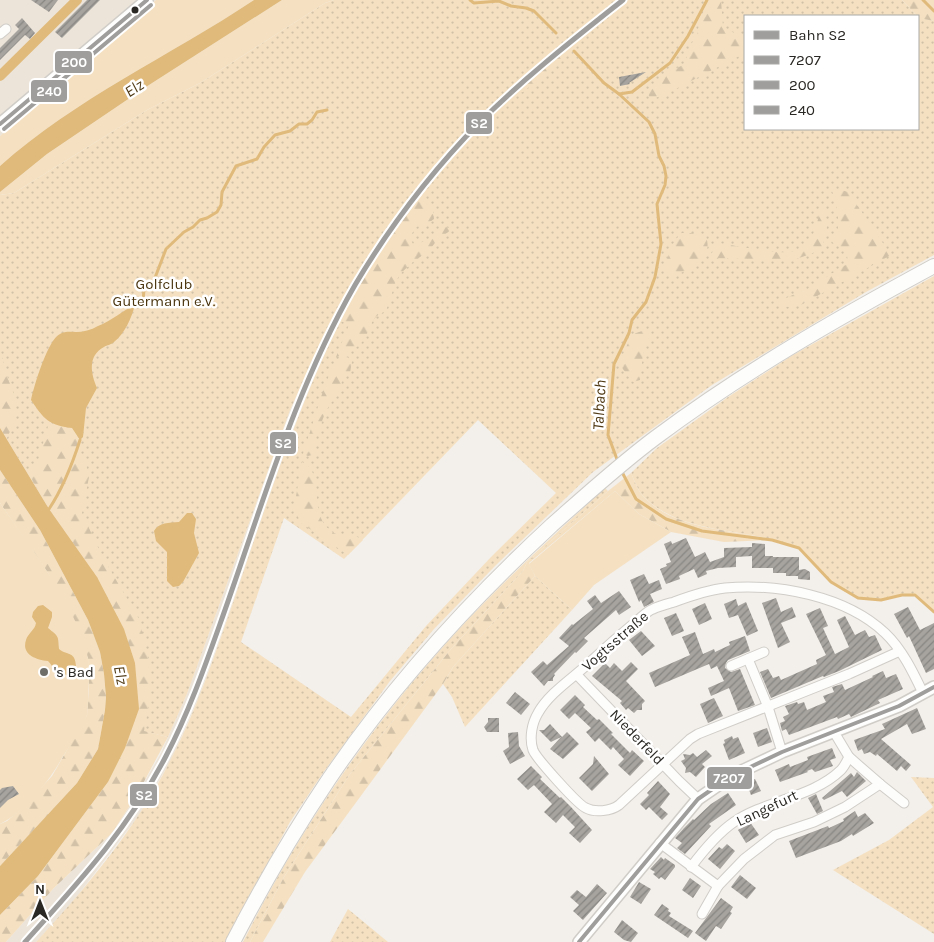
<svg xmlns="http://www.w3.org/2000/svg" width="934" height="942" font-family="Karla,sans-serif">
<style>
.built{fill:#ece4d9}
.grass{fill:url(#grass-dots);fill-rule:evenodd}
.forest{fill:url(#forest-firs)}
.park{fill:#f5e1c2}
.water{fill:#e0ba7b}
.lines{fill:none;stroke-linecap:round;stroke-linejoin:round}
.stream{stroke:#e0ba7b;stroke-width:3}
.canal{stroke:#e0ba7b;stroke-width:10}
.building{fill:url(#building-hatch)}
.minor-casing{stroke:#d0cdc8;stroke-width:11}
.tertiary-casing{stroke:#d0cdc8;stroke-width:14}
.trunk-casing{stroke:#d0cdc8;stroke-width:16}
.minor{stroke:#fdfdfc;stroke-width:9}
.tertiary{stroke:#fdfdfc;stroke-width:11}
.trunk{stroke:#fdfdfc;stroke-width:14}
.bus-1-casing{stroke:#fff;stroke-width:8}
.bus-2-casing{stroke:#fff;stroke-width:8}
.bus-3-casing{stroke:#fff;stroke-width:8}
.bus-1{stroke:#9f9e9c;stroke-width:4}
.bus-2{stroke:#9f9e9c;stroke-width:4}
.bus-3{stroke:#9f9e9c;stroke-width:4}
.rail-1-casing{stroke:#fff;stroke-width:9}
.rail-1{stroke:#9f9e9c;stroke-width:5}
.bus-dot{fill:#2a2824;stroke:#fff;stroke-width:2}
.poi-dot{fill:#706e69;stroke:#fff;stroke-width:2}
.labels{text-anchor:middle;dominant-baseline:central;stroke-width:5;stroke-linejoin:round;paint-order:stroke}
.park-label{font-size:15px;fill:#4a350f;stroke:#fff}
.street-label{font-size:15px;fill:#2a2824;stroke:#fff}
.poi-label{font-size:15px;fill:#2a2824;stroke:#fff;text-anchor:start}
.water-label{font-size:16px;font-style:italic;fill:#513b16;stroke:#fff}
.line-badge{stroke:#fff;stroke-width:2}
.badge-label{font-size:14px;text-anchor:middle;font-weight:bold;fill:#fff}
</style>
<defs>
<pattern id="grass-dots" width="8" height="8" patternUnits="userSpaceOnUse" patternTransform="scale(1.25)"><rect width="8" height="8" fill="#f5e1c2"/><path d="M2 2h.1M6 6h.1" fill="none" stroke="#d2c1a7" stroke-width="1.8" stroke-linecap="round"/></pattern>
<pattern id="forest-firs" width="22" height="20" patternUnits="userSpaceOnUse" patternTransform="scale(1.25)"><rect width="22" height="20" fill="#f5e1c2"/><path d="M5 1l3.5 6h-7zM16 11l3.5 6h-7z" fill="#d2c1a7"/></pattern>
<pattern id="building-hatch" width="6" height="6" patternUnits="userSpaceOnUse" patternTransform="scale(1.25)"><rect width="6" height="6" fill="#a7a4a0"/><path d="M-1 1l2-2M0 6l6-6M5 7l2-2" fill="none" stroke="#888682"/></pattern>
</defs>
<rect width="100%" height="100%" fill="#f3efea"/>
<!-- built -->
<g class="built">
<polygon points="0,0 156,0 0,136"/>
<polygon points="619,0 628,0 506,102 454,155 427,187 389,238 358,288 341,321 333,317 352,284 387,229 437,165 474,124 501,97"/>
<polygon points="327,331 334,335 299,414 224,628 199,697 172,758 140,814 65,912 36,942 6,942 54,888 112,833 138,793 161,753 187,694 290,410"/>
</g>
<!-- grass -->
<g class="grass">
<polygon points="334,0 619,0 501,97 474,124 437,165 388,229 352,284 333,317 290,410 187,694 168,737 133,729 49,509 0,428 0,195 14,193 147,110 200,83 325,3"/>
<path d="M 628,0 L 902,0 L 917,16 L 745,16 L 745,129 L 918,129 L 918,17 L 934,21 L 934,255 L 866,292 L 712,385 L 593,472 L 496,565 L 434,629 L 390,681 L 323,773 L 290,822 L 225,942 L 36,942 C 87,887 137,827 171,759 C 197,709 215,654 234,600 C 268,500 300,398 349,304 C 383,239 429,177 481,126 C 527,80 578,40 628,0 ZM 478,420 L 556,493 L 491,557 L 426,626 L 351,717 L 241,642 L 284,518 L 344,559 Z"/>
<path d="M 934,276 L 934,612 L 915,595 C 897,595 877,604 859,598 C 847,595 827,579 818,569 C 812,562 806,551 797,548 C 748,526 683,537 643,496 C 638,491 634,480 631,473 L 657,448 L 728,397 L 793,355 Z"/>
<path d="M 605,488 L 608,491 L 527,562 L 523,571 L 451,649 L 350,774 L 284,877 L 250,942 L 243,942 C 305,818 387,702 484,603 C 523,563 564,526 605,488 Z"/>
<polygon points="535,576 572,610 465,727 452,697 443,684 453,667"/>
<polygon points="911,777 934,778 934,934 833,870 889,840 933,807"/>
<polygon points="348,909 388,942 330,942"/>
</g>
<!-- forest -->
<g class="forest">
<path d="M 710,0 L 721,0 L 723,27 L 738,35 L 745,37 L 745,53 L 666,94 L 655,98 L 649,97 L 648,92 C 657,76 670,72 685,64 L 690,46 L 697,35 L 701,16 Z"/>
<polygon points="902,0 934,0 934,21 919,18"/>
<polygon points="569,48 572,52 523,92 517,93"/>
<path d="M 841,190 L 848,192 L 891,255 L 799,306 L 783,307 L 778,302 L 799,292 L 806,290 L 847,264 C 849,248 843,250 832,242 L 834,236 L 837,234 C 840,220 837,204 832,191 Z"/>
<path d="M 419,198 L 433,208 L 434,219 C 423,228 419,218 410,238 L 413,244 L 427,241 L 445,227 L 449,228 L 451,230 L 437,240 L 429,251 L 414,261 L 401,273 L 396,281 L 386,311 C 372,317 373,321 367,334 C 362,346 348,354 336,357 L 349,325 L 341,321 C 362,277 389,236 419,198 Z"/>
<path d="M 820,205 L 823,205 C 826,218 830,229 823,241 L 826,249 C 814,251 805,257 792,260 L 710,258 L 716,243 C 737,245 777,256 795,251 C 813,246 819,221 820,205 Z"/>
<path d="M 682,233 L 691,233 L 706,237 C 715,260 683,277 664,275 C 667,260 670,243 682,233 Z"/>
<path d="M 651,328 C 651,336 646,343 644,351 C 642,360 641,370 640,380 L 633,382 L 619,364 L 631,336 L 636,333 Z"/>
<polygon points="0,348 6,373 16,400 16,419 6,440 0,428"/>
<polygon points="347,357 352,361 350,373 343,378 337,396 330,404 325,413 313,446 316,454 308,456 303,454 322,394 333,365"/>
<polygon points="49,423 58,426 72,428 80,440 81,458 86,464 89,477 82,513 102,556 139,619 148,657 150,681 149,704 144,731 168,737 138,793 112,833 54,888 6,942 0,942 0,915 38,876 108,782 124,629 97,577 49,509 27,471 37,464"/>
<path d="M 302,462 C 325,473 310,506 325,525 C 337,542 352,531 363,540 L 348,555 L 301,523 L 296,512 L 295,502 Z"/>
<polygon points="0,470 40,530 88,620 100,652 104,674 106,697 105,710 98,749 77,783 0,866 0,824 7,821 21,809 52,776 87,715 89,685 88,658 48,573 0,503"/>
<path d="M 631,473 C 634,480 638,491 643,496 C 676,531 729,528 772,540 L 724,542 L 671,532 L 639,514 L 615,491 L 529,563 L 535,576 L 453,667 L 443,684 L 305,872 L 263,942 L 250,942 L 284,877 L 350,774 L 451,649 L 523,571 L 527,562 L 608,491 Z"/>
</g>
<!-- park -->
<g class="park">
<path d="M 156,0 L 254,0 C 170,56 76,98 0,166 L 0,136 Z"/>
<polygon points="282,0 334,0 325,3 200,83 147,110 14,193 0,195 0,192 47,154 149,85"/>
<polygon points="615,491 639,514 671,532 594,585 572,610 535,576 529,564"/>
<path d="M 0,503 C 29,545 78,608 88,658 C 90,670 89,684 88,696 C 88,702 88,709 87,715 C 83,727 69,747 62,758 C 50,780 24,813 0,824 Z"/>
</g>
<!-- water -->
<g class="water">
<path d="M 254,0 L 282,0 L 149,85 L 47,154 L 0,192 L 0,166 C 76,98 170,56 254,0 Z"/>
<path d="M 135,305 C 131,319 125,333 114,342 C 111,345 107,345 104,347 C 87,356 91,374 97,388 L 86,408 L 83,437 L 80,440 L 72,428 C 48,425 44,419 31,400 C 34,386 48,339 60,334 C 65,331 71,332 76,332 C 83,332 91,330 98,326 C 111,321 122,311 135,305 Z"/>
<polygon points="0,428 49,509 97,577 124,629 135,663 139,709 125,748 108,782 38,876 0,915 0,866 77,783 98,749 105,710 106,697 104,674 100,652 88,620 40,530 0,470"/>
<path d="M 187,513 L 192,513 L 196,519 L 194,533 L 199,553 L 183,582 L 179,586 L 173,587 L 167,581 L 167,552 L 156,541 L 154,531 C 159,522 169,523 179,522 Z"/>
<path d="M 43,605 L 52,612 L 52,617 L 48,628 C 59,637 58,635 59,649 C 68,656 75,651 76,666 L 68,675 C 56,677 55,668 48,661 C 37,660 21,655 26,640 C 28,633 35,630 36,623 L 32,617 L 33,612 L 38,606 Z"/>
</g>
<g class="lines">
<!-- stream -->
<g class="stream">
<polyline points="470,0 474,3 499,1 511,6 526,8 534,11 556,33"/>
<polyline points="923,0 934,11"/>
<polyline points="574,51 604,83 619,94 649,122 655,134 659,156 664,166 666,176 665,185 657,204 661,244 655,277 646,302 632,320 629,333 614,364 608,435 618,462"/>
<polyline points="619,94 632,92 670,63 688,36 707,0"/>
<polyline points="135,305 143,301 144,290 149,289 153,283 166,249 184,232 193,227 200,220 207,218 217,212 221,205 222,192 236,166 257,159 264,147 275,135 290,131 299,124 307,124 312,120 317,112 327,110"/>
<polyline points="621,470 636,499 666,519 702,531 772,540 799,548 831,582 858,598 881,600 902,595 915,595 934,612"/>
<path d="M 49,509 C 63,488 72,465 80,440"/>
</g>
<!-- canal -->
<polyline class="canal" points="0,76 77,0"/>
</g>
<!-- building -->
<g class="building">
<polygon points="31,0 58,0 49,12"/>
<polygon points="87,0 100,0 62,38 55,32"/>
<polygon points="22,18 35,33 30,39 25,35 0,60 0,48 19,29 15,25"/>
<polygon points="646,72 629,83 630,84 620,86 619,77"/>
<polygon points="686,538 695,557 705,552 710,562 724,557 724,548 752,547 752,543 765,544 765,556 773,556 773,557 799,557 799,570 805,569 810,572 810,580 798,579 798,576 786,576 786,573 773,573 773,568 752,568 752,556 736,557 736,567 718,568 706,571 707,574 698,578 694,569 679,576 680,579 666,584 660,569 667,566 666,564 671,562 664,544 671,541 672,544"/>
<polygon points="644,574 649,584 659,580 662,589 650,594 654,602 644,607 641,600 639,602 630,580"/>
<polygon points="619,591 631,607 619,615 616,610 584,638 588,641 576,653 575,652 554,674 555,675 553,678 553,681 548,681 544,686 531,672 543,661 547,665 569,646 559,638 572,624 573,625 593,609 587,601 595,595 601,603"/>
<polygon points="776,598 781,612 792,607 796,617 781,623 790,642 778,648 762,603"/>
<polygon points="736,599 738,606 746,602 758,631 747,636 738,615 729,618 724,604"/>
<polygon points="705,603 712,619 699,625 692,609"/>
<polygon points="908,607 920,630 934,623 934,669 926,673 909,636 907,638 894,614"/>
<polygon points="820,608 828,626 823,628 835,654 849,647 837,620 845,616 855,635 865,630 869,637 875,635 882,650 839,671 824,677 823,676 771,698 760,672 768,669 773,678 779,676 781,680 817,664 816,660 826,655 806,614"/>
<polygon points="676,613 684,631 672,636 664,618"/>
<polygon points="641,631 655,646 642,656 629,640"/>
<polygon points="695,632 703,654 714,649 715,652 730,645 729,642 745,636 750,651 728,660 726,663 725,668 731,672 740,669 755,705 738,711 729,688 711,696 708,688 724,681 717,666 711,669 709,664 655,687 649,673 690,655 682,637"/>
<polygon points="631,662 638,669 626,681 645,701 642,704 642,710 637,710 634,713 628,708 626,710 620,703 622,701 592,676 605,663 610,668 614,663 622,671"/>
<polygon points="883,671 886,678 896,674 903,689 878,700 880,703 851,717 849,714 838,719 837,717 789,735 786,729 782,731 780,723 785,721 783,717 789,714 785,706 797,702 798,704 804,702 807,710 826,702 823,696 834,692 832,687 842,684 845,690 873,677 872,676"/>
<polygon points="515,692 530,704 521,715 506,703"/>
<polygon points="575,695 585,705 583,707 597,720 599,719 613,733 611,734 630,753 632,750 644,761 630,776 618,765 624,759 613,747 611,750 599,738 595,742 586,732 591,728 575,713 569,719 560,710"/>
<polygon points="714,698 723,716 708,723 700,704"/>
<polygon points="917,708 926,729 912,734 907,724 881,739 911,765 906,771 901,766 897,771 877,754 876,756 870,752 864,754 862,749 858,751 854,740 885,729 882,724"/>
<polygon points="488,718 499,718 499,732 487,732 484,727 488,722"/>
<polygon points="550,724 562,737 567,732 579,744 563,759 550,749 561,737 551,742 539,730 544,730"/>
<polygon points="767,728 772,742 758,747 753,733"/>
<polygon points="518,732 519,746 525,756 510,764 503,751 509,747 508,733"/>
<polygon points="732,736 733,739 738,737 745,753 729,760 723,744 725,743 724,740"/>
<polygon points="832,748 836,758 830,760 833,766 815,772 812,769 807,771 808,772 780,782 775,770 789,764 790,767 808,760 807,757"/>
<polygon points="706,750 712,756 702,764 705,767 696,777 690,772 685,773 686,768 681,761 685,759 683,754 690,755 693,753 697,757"/>
<polygon points="594,756 609,774 592,791 579,778 593,764"/>
<polygon points="531,766 542,777 540,779 560,798 561,797 571,807 592,830 580,843 569,833 575,827 563,815 556,823 544,812 552,804 534,785 528,790 517,779"/>
<polygon points="857,772 866,781 847,797 842,791 824,800 822,798 851,773 854,777"/>
<polygon points="755,779 761,791 751,795 746,782"/>
<polygon points="658,781 670,794 660,807 668,814 662,820 649,807 646,810 640,804 649,795 647,793"/>
<polygon points="13,786 19,794 8,800 0,808 0,790 2,788"/>
<polygon points="728,793 736,805 709,824 711,826 685,854 677,848 682,843 675,838 684,828 693,819 694,820 711,804"/>
<polygon points="816,794 823,811 817,814 808,798"/>
<polygon points="855,811 858,817 865,813 874,823 853,836 852,834 841,841 796,858 789,841 828,826 829,828 844,821 843,819"/>
<polygon points="750,822 759,835 746,843 738,830"/>
<polygon points="727,844 735,851 720,869 708,859 719,847 722,849"/>
<polygon points="661,857 664,860 665,858 675,865 675,867 665,880 661,877 659,879 653,874 655,872 650,869"/>
<polygon points="740,875 756,888 747,899 731,887"/>
<polygon points="690,878 701,886 693,898 682,890"/>
<polygon points="639,882 651,889 641,904 630,897"/>
<polygon points="597,884 607,893 583,920 573,911 579,905 570,897 577,890 586,897"/>
<polygon points="721,898 733,907 730,912 732,913 721,929 716,926 706,941 695,933"/>
<polygon points="662,904 669,909 668,911 671,913 669,916 693,931 688,938 654,915"/>
<polygon points="622,920 638,933 631,942 624,940 614,932"/>
</g>
<g class="lines">
<defs>
<g id="minor">
<polyline points="0,34 6,29"/>
<path d="M 900,651 L 849,674 L 698,734 L 690,739 L 619,805 C 611,811 595,813 586,808 C 578,805 536,758 533,750 C 529,738 532,723 538,713 C 549,693 573,678 589,663 C 605,648 621,634 638,620 C 642,617 647,611 653,609 C 659,606 667,604 674,602 C 690,596 708,590 725,588 C 777,583 846,596 885,633 C 902,649 913,672 923,693"/>
<polyline points="748,659 768,707 782,752"/>
<polyline points="731,666 764,652"/>
<polyline points="577,675 679,781 698,799"/>
<polyline points="834,732 849,757 880,784"/>
<polyline points="660,843 718,886 702,914"/>
<path d="M 691,867 C 703,851 718,833 734,822 C 766,800 812,798 841,770 C 844,767 847,761 849,757"/>
<polyline points="718,886 744,859 775,835 814,822 845,807 880,784 904,803"/>
</g>
<g id="tertiary">
<polyline points="0,124 147,0"/>
<polyline points="579,942 698,799 727,779 744,770 782,752 899,706 934,687"/>
</g>
<path id="trunk" d="M 233,942 C 262,886 294,831 329,779 C 392,686 470,601 552,525 C 586,495 619,465 655,438 C 743,372 838,318 934,266"/>
</defs>
<!-- minor casing -->
<use href="#minor" class="minor-casing"/>
<!-- tertiary casing -->
<use href="#tertiary" class="tertiary-casing"/>
<!-- trunk casing -->
<use href="#trunk" class="trunk-casing"/>
<!-- minor -->
<use href="#minor" class="minor"/>
<!-- tertiary -->
<use href="#tertiary" class="tertiary"/>
<!-- trunk -->
<use href="#trunk" class="trunk"/>
<defs>
<polyline id="bus-1" points="579,942 698,799 727,779 744,770 782,752 899,706 934,687"/>
<polyline id="bus-2" points="0,124 147,0"/>
<polyline id="bus-3" points="4,129 151,5"/>
</defs>
<!-- bus-1 casing -->
<use href="#bus-1" class="bus-1-casing"/>
<!-- bus-2 casing -->
<use href="#bus-2" class="bus-2-casing"/>
<!-- bus-3 casing -->
<use href="#bus-3" class="bus-3-casing"/>
<!-- bus-1 -->
<use href="#bus-1" class="bus-1"/>
<!-- bus-2 -->
<use href="#bus-2" class="bus-2"/>
<!-- bus-3 -->
<use href="#bus-3" class="bus-3"/>
<defs>
<path id="rail-1" d="M 25,942 C 78,883 129,828 166,756 C 188,714 204,669 220,624 C 261,510 294,391 355,285 C 390,226 432,171 480,122 C 524,78 574,39 623,0"/>
</defs>
<!-- rail-1 casing -->
<use href="#rail-1" class="rail-1-casing"/>
<!-- rail-1 -->
<use href="#rail-1" class="rail-1"/>
</g>
<!-- markers -->
<circle class="bus-dot" cx="135" cy="10" r="4.5"/>
<circle class="poi-dot" cx="44" cy="672" r="5"/>
<g class="labels">
<!-- park labels -->
<g class="park-label">
<text x="164" y="284">Golfclub<tspan x="164" dy="17">Gütermann e.V.</tspan></text>
</g>
<!-- street labels -->
<g class="street-label">
<text transform="translate(615 641) rotate(-41)">Vogtsstraße</text>
<text transform="translate(637 737) rotate(46)">Niederfeld</text>
<text transform="translate(767 808) rotate(-25)">Langefurt</text>
</g>
<!-- poi labels -->
<g class="poi-label">
<text x="54" y="672">'s Bad</text>
</g>
<!-- water labels -->
<g class="water-label">
<text transform="translate(134 88) rotate(-33)">Elz</text>
<text transform="translate(599 405) rotate(-87)">Talbach</text>
<text transform="translate(121 675) rotate(79)">Elz</text>
</g>
</g>
<g class="line-badge">
<rect x="54" y="50" width="39" height="24" rx="5" fill="#9f9e9c"/>
<rect x="30" y="79" width="38" height="24" rx="5" fill="#9f9e9c"/>
<rect x="465" y="111" width="28" height="24" rx="5" fill="#9f9e9c"/>
<rect x="269" y="431" width="28" height="24" rx="5" fill="#9f9e9c"/>
<rect x="706" y="766" width="47" height="24" rx="5" fill="#9f9e9c"/>
<rect x="129" y="783" width="29" height="24" rx="5" fill="#9f9e9c"/>
</g>
<g class="badge-label">
<text x="74" y="67">200</text>
<text x="49" y="96">240</text>
<text x="479" y="128">S2</text>
<text x="283" y="448">S2</text>
<text x="729" y="783">7207</text>
<text x="144" y="800">S2</text>
</g>
<!-- legend -->
<rect x="744" y="15" width="175" height="115" fill="#ffffff" stroke="#aaa9a7"/>
<rect x="754" y="31" width="25" height="8" fill="#9f9e9c" stroke="#aaa9a7"/>
<text x="789" y="40" font-size="15" fill="#2a2824">Bahn S2</text>
<rect x="754" y="56" width="25" height="8" fill="#9f9e9c" stroke="#aaa9a7"/>
<text x="789" y="65" font-size="15" fill="#2a2824">7207</text>
<rect x="754" y="81" width="25" height="8" fill="#9f9e9c" stroke="#aaa9a7"/>
<text x="789" y="90" font-size="15" fill="#2a2824">200</text>
<rect x="754" y="106" width="25" height="8" fill="#9f9e9c" stroke="#aaa9a7"/>
<text x="789" y="115" font-size="15" fill="#2a2824">240</text>
<!-- north arrow -->
<g transform="translate(40 902)" stroke="#ffffff" stroke-width="4" paint-order="stroke">
<path d="M0-4L9 19L0 12L-9 19Z" fill="#2a2824"/>
<text y="-8" font-size="14" font-weight="bold" text-anchor="middle" fill="#2a2824">N</text>
</g>
</svg>
